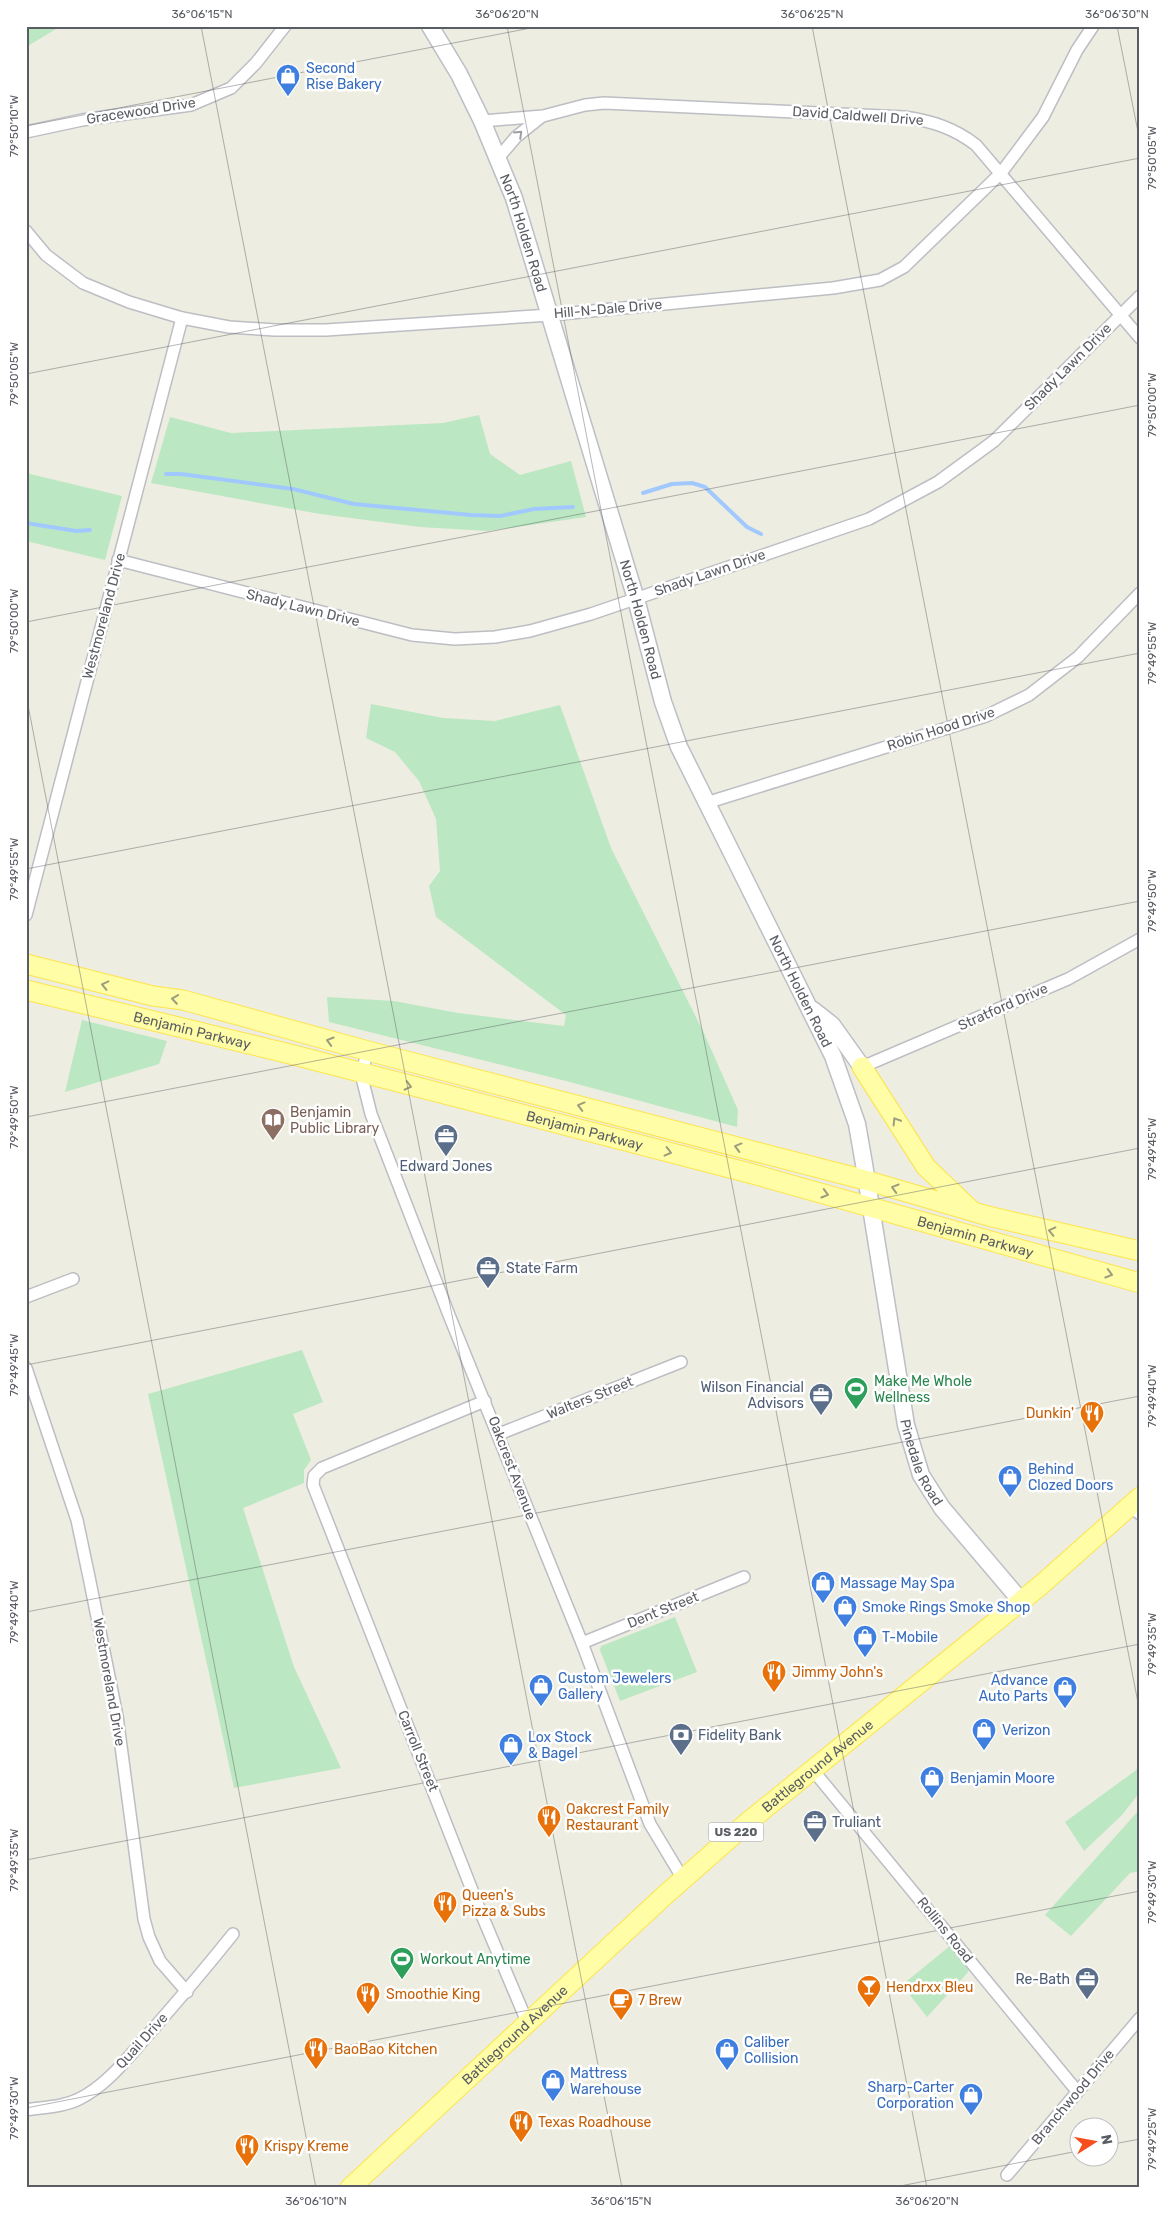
<svg xmlns="http://www.w3.org/2000/svg" width="1166" height="2214" font-family="Rubik,sans-serif">
<style>
.green{fill:#bbe8c2}
.lines{fill:none;stroke-linecap:round;stroke-linejoin:round}
.stream{stroke:#a1c9ff;stroke-width:4}
.street-casing{stroke:#bcbec4;stroke-width:14}
.secondary-casing{stroke:#bcbfc6;stroke-width:19}
.primary-casing{stroke:#fde44c;stroke-width:21}
.street{stroke:#fff;stroke-width:11}
.secondary{stroke:#fff;stroke-width:16}
.primary{stroke:#fffda6;stroke-width:19}
.oneway{stroke:#9c9ea2}
.oneway2{stroke:#9c9d7e}
.ticks{fill:none;stroke:#5a5d64;stroke-width:1;stroke-opacity:0.45}
.labels{text-anchor:middle;dominant-baseline:central;stroke-width:5;stroke-linejoin:round;paint-order:stroke}
.shield{fill:#fff;stroke:#8c8e92;stroke-width:1}
.shield-label{font-size:12px;font-weight:bold;fill:#5a5d64}
.shop-label{font-size:14px;fill:#366cbe;stroke:#fff;text-anchor:start}
.street-label{font-size:14px;fill:#5a5d64;stroke:#fff}
.education-label{font-size:14px;fill:#785e54;stroke:#fff;text-anchor:start}
.service-label{font-size:14px;fill:#4e5e75;stroke:#fff;text-anchor:start}
.leisure-label{font-size:14px;fill:#27864d;stroke:#fff;text-anchor:start}
.food-label{font-size:14px;fill:#c56008;stroke:#fff;text-anchor:start}
.neatline{fill:none;stroke:#5a5d64;stroke-width:2}
.ticks-label{font-size:12px;text-anchor:middle;fill:#5a5d64}
</style>
<rect width="100%" height="100%" fill="#eeede1"/>
<!-- green -->
<g class="green">
<polygon points="26,26 61,26 26,47"/>
<polygon points="479,415 490,454 520,475 571,461 586,517 488,531 420,527 320,514 151,483 170,417 231,433 443,423"/>
<polygon points="26,473 122,496 105,560 26,541"/>
<polygon points="371,704 443,718 495,721 560,705 611,848 703,1031 738,1110 737,1127 566,1081 329,1022 327,997 394,1001 458,1013 564,1026 566,1015 436,917 429,886 440,871 436,819 419,781 395,752 366,738"/>
<polygon points="82,1020 167,1041 159,1064 65,1092"/>
<polygon points="302,1350 323,1402 293,1414 311,1460 304,1470 304,1483 243,1508 294,1667 341,1768 234,1788 148,1394"/>
<polygon points="675,1617 697,1672 620,1701 600,1650 601,1646"/>
<polygon points="1140,1765 1140,1792 1122,1815 1084,1851 1065,1822 1135,1771"/>
<polygon points="1140,1809 1140,1871 1130,1873 1071,1936 1045,1915"/>
<polygon points="950,1946 969,1971 927,2017 902,1985"/>
</g>
<g class="lines">
<!-- stream -->
<g class="stream">
<polyline points="166,474 181,474 293,489 354,504 471,515 500,516 534,509 573,507"/>
<polyline points="643,493 672,484 692,483 705,487 747,527 761,534"/>
<polyline points="26,523 76,531 90,530"/>
</g>
<defs>
<g id="street">
<path d="M 482,121 L 543,116 L 585,105 L 604,103 L 904,117 C 932,121 954,128 976,145 L 1140,338"/>
<polyline points="26,132 82,120 191,105 231,88 256,63 285,26"/>
<polyline points="499,157 516,137 541,117"/>
<polyline points="26,231 46,255 83,283 129,302 182,318 229,327 275,330 326,330 550,315 833,288 880,280 904,267 1001,173 1043,117 1077,50 1093,26"/>
<polyline points="118,560 412,635 455,639 495,637 530,631 591,614 869,519 938,482 994,441 1140,296"/>
<polyline points="706,803 986,716 1029,695 1078,657 1140,593"/>
<polyline points="26,915 182,318"/>
<polyline points="368,1051 361,1074 371,1114 380,1137 449,1315 582,1643 650,1824 683,1879"/>
<polyline points="862,1067 1068,979 1140,939"/>
<polyline points="26,1297 73,1279"/>
<polyline points="26,1368 77,1520 89,1577 117,1716 144,1919 149,1937 160,1961 187,1992"/>
<polyline points="485,1401 322,1468 314,1476 313,1485 481,1913 528,2024"/>
<polyline points="499,1434 681,1362"/>
<polyline points="1130,1506 1140,1514"/>
<polyline points="582,1643 744,1577"/>
<polyline points="812,1769 1077,2091"/>
<path d="M 26,2110 C 44,2107 63,2107 79,2099 C 106,2086 127,2059 146,2037 C 176,2003 205,1969 233,1934"/>
<polyline points="1007,2175 1140,2018"/>
</g>
<g id="secondary">
<path id="s1" d="M 430,26 L 459,74 L 482,121 L 514,198 L 636,599 L 663,702 L 679,747 L 833,1056 L 857,1124 L 864,1164 L 906,1425 L 921,1475 L 942,1508 L 1021,1601"/>
<polyline points="813,1010 832,1025 862,1067"/>
</g>
<g id="primary">
<polyline points="26,964 153,996 183,1000 368,1051 865,1180 988,1216 1140,1251"/>
<path id="s2" d="M 26,990 L 290,1054 L 753,1174 L 1140,1283"/>
<polyline points="862,1067 926,1167 970,1209"/>
<path id="s3" d="M 350,2188 L 664,1896 L 748,1822 L 1041,1585 L 1140,1497"/>
</g>
</defs>
<!-- street casing -->
<use href="#street" class="street-casing"/>
<!-- secondary casing -->
<use href="#secondary" class="secondary-casing"/>
<!-- primary casing -->
<use href="#primary" class="primary-casing"/>
<!-- street -->
<use href="#street" class="street"/>
<!-- secondary -->
<use href="#secondary" class="secondary"/>
<!-- primary -->
<use href="#primary" class="primary"/>
</g>
<!-- one-way arrows -->
<defs><path id="oneway-chevron" d="M-2-3.5L2.5 0L-2 3.5" fill="none" stroke-width="1.6" stroke-linecap="round" stroke-linejoin="round" transform="scale(1.25)"/></defs>
<use class="oneway" href="#oneway-chevron" transform="translate(519 134) rotate(-44)"/>
<g class="oneway2">
<use href="#oneway-chevron" transform="translate(105 985) rotate(-167)"/>
<use href="#oneway-chevron" transform="translate(175 999) rotate(-172)"/>
<use href="#oneway-chevron" transform="translate(330 1041) rotate(-164)"/>
<use href="#oneway-chevron" transform="translate(408 1086) rotate(14)"/>
<use href="#oneway-chevron" transform="translate(581 1106) rotate(-165)"/>
<use href="#oneway-chevron" transform="translate(896 1121) rotate(-122)"/>
<use href="#oneway-chevron" transform="translate(738 1147) rotate(-165)"/>
<use href="#oneway-chevron" transform="translate(668 1152) rotate(14)"/>
<use href="#oneway-chevron" transform="translate(895 1188) rotate(-164)"/>
<use href="#oneway-chevron" transform="translate(825 1194) rotate(16)"/>
<use href="#oneway-chevron" transform="translate(1052 1231) rotate(-167)"/>
<use href="#oneway-chevron" transform="translate(1109 1274) rotate(16)"/>
</g>
<!-- ticks -->
<path class="ticks" d="M 201,26 L 622,2188M 507,26 L 927,2188M 812,26 L 1140,1713M 1117,26 L 1140,142M 26,126 L 541,26M 26,374 L 1140,158M 26,622 L 1140,405M 26,695 L 316,2188M 26,869 L 1140,653M 26,1117 L 1140,901M 26,1365 L 1140,1148M 26,1612 L 1140,1396M 26,1860 L 1140,1644M 26,2108 L 1140,1891M 1108,2145 L 1140,2139M 890,2188 L 1078,2151"/>
<!-- icons -->
<defs>
<symbol id="shop-pin" viewBox="-11 -11 22 30"><path d="M0 17L-7.5 6A9.5 9.5 0 1 1 7.5 6Z" fill="#3f7fe0" stroke="#fff"/><path d="M-5-2.5h2.3a2.7 3.5 0 0 1 5.4 0H5L5.5 6h-11ZM-1.5-2.5h3a1.5 2.3 0 0 0-3 0Z" fill="#fff"/></symbol>
<symbol id="library-pin" viewBox="-11 -11 22 30"><path d="M0 17L-7.5 6A9.5 9.5 0 1 1 7.5 6Z" fill="#8d6e63" stroke="#fff"/><path d="M-6-4Q-3-5.5-.7-3.5V5Q-3 3-6 4ZM6-4Q3-5.5 .7-3.5V5Q3 3 6 4Z" fill="#fff"/></symbol>
<symbol id="office-pin" viewBox="-11 -11 22 30"><path d="M0 17L-7.5 6A9.5 9.5 0 1 1 7.5 6Z" fill="#5c6f8a" stroke="#fff"/><path d="M-6-3h4V-5.5h4V-3h4V5H-6ZM-1-4.5V-3h2v-1.5ZM-6 0V1H6V0Z" fill="#fff"/></symbol>
<symbol id="stadium-pin" viewBox="-11 -11 22 30"><path d="M0 17L-7.5 6A9.5 9.5 0 1 1 7.5 6Z" fill="#2e9e5b" stroke="#fff"/><path d="M0-5a6.5 5 0 1 0 0 10a6.5 5 0 1 0 0-10ZM-3.5-1.8h7v3.6h-7Z" fill="#fff"/></symbol>
<symbol id="restaurant-pin" viewBox="-11 -11 22 30"><path d="M0 17L-7.5 6A9.5 9.5 0 1 1 7.5 6Z" fill="#e8710a" stroke="#fff"/><path d="M-5-6h1v4h1v-4h1v4h1v-4h1v5L-1.5 .5V6h-2V.5L-5-1ZM5-6V6H3V1.5H1.5Q1.5-4 5-6Z" fill="#fff"/></symbol>
<symbol id="bank-pin" viewBox="-11 -11 22 30"><path d="M0 17L-7.5 6A9.5 9.5 0 1 1 7.5 6Z" fill="#5c6f8a" stroke="#fff"/><path d="M-6-4H6V4H-6ZM0-2.3a2.3 2.3 0 1 0 0 4.6a2.3 2.3 0 1 0 0-4.6Z" fill="#fff"/></symbol>
<symbol id="bar-pin" viewBox="-11 -11 22 30"><path d="M0 17L-7.5 6A9.5 9.5 0 1 1 7.5 6Z" fill="#e8710a" stroke="#fff"/><path d="M-6-5H6L.8 .8V4.5H3.5V6h-7V4.5H-.8V.8Z" fill="#fff"/></symbol>
<symbol id="cafe-pin" viewBox="-11 -11 22 30"><path d="M0 17L-7.5 6A9.5 9.5 0 1 1 7.5 6Z" fill="#e8710a" stroke="#fff"/><path d="M-5.5-4.5H6V0H3Q3 3.5 0 3.5H-2.5Q-5.5 3.5-5.5 0ZM3-3.2v2h1.7v-2ZM-6 4.5H4V6H-6Z" fill="#fff"/></symbol>
</defs>
<g fill-rule="evenodd">
<use href="#shop-pin" x="274" y="62" width="28" height="38"/>
<use href="#library-pin" x="259" y="1106" width="28" height="38"/>
<use href="#office-pin" x="432" y="1122" width="28" height="38"/>
<use href="#office-pin" x="474" y="1254" width="28" height="38"/>
<use href="#stadium-pin" x="842" y="1375" width="28" height="38"/>
<use href="#office-pin" x="807" y="1381" width="28" height="38"/>
<use href="#restaurant-pin" x="1078" y="1399" width="28" height="38"/>
<use href="#shop-pin" x="996" y="1463" width="28" height="38"/>
<use href="#shop-pin" x="809" y="1569" width="28" height="38"/>
<use href="#shop-pin" x="831" y="1593" width="28" height="38"/>
<use href="#shop-pin" x="851" y="1623" width="28" height="38"/>
<use href="#restaurant-pin" x="760" y="1658" width="28" height="38"/>
<use href="#shop-pin" x="527" y="1672" width="28" height="38"/>
<use href="#shop-pin" x="1051" y="1674" width="28" height="38"/>
<use href="#shop-pin" x="970" y="1716" width="28" height="38"/>
<use href="#bank-pin" x="667" y="1721" width="28" height="38"/>
<use href="#shop-pin" x="497" y="1731" width="28" height="38"/>
<use href="#shop-pin" x="918" y="1764" width="28" height="38"/>
<use href="#restaurant-pin" x="535" y="1803" width="28" height="38"/>
<use href="#office-pin" x="801" y="1808" width="28" height="38"/>
<use href="#restaurant-pin" x="431" y="1889" width="28" height="38"/>
<use href="#stadium-pin" x="388" y="1945" width="28" height="38"/>
<use href="#office-pin" x="1073" y="1965" width="28" height="38"/>
<use href="#bar-pin" x="855" y="1973" width="28" height="38"/>
<use href="#restaurant-pin" x="354" y="1980" width="28" height="38"/>
<use href="#cafe-pin" x="607" y="1986" width="28" height="38"/>
<use href="#restaurant-pin" x="302" y="2035" width="28" height="38"/>
<use href="#shop-pin" x="713" y="2036" width="28" height="38"/>
<use href="#shop-pin" x="539" y="2067" width="28" height="38"/>
<use href="#shop-pin" x="957" y="2081" width="28" height="38"/>
<use href="#restaurant-pin" x="507" y="2108" width="28" height="38"/>
<use href="#restaurant-pin" x="233" y="2132" width="28" height="38"/>
</g>
<g class="labels">
<!-- shield labels -->
<rect class="shield" x="708.5" y="1822.5" width="55" height="19" rx="4"/>
<g class="shield-label">
<text x="736" y="1832">US 220</text>
</g>
<!-- shop labels -->
<g class="shop-label">
<text x="306" y="68">Second<tspan x="306" dy="16">Rise Bakery</tspan></text>
<text x="1028" y="1469">Behind<tspan x="1028" dy="16">Clozed Doors</tspan></text>
<text x="840" y="1583">Massage May Spa</text>
<text x="862" y="1607">Smoke Rings Smoke Shop</text>
<text x="882" y="1637">T-Mobile</text>
<text x="558" y="1678">Custom Jewelers<tspan x="558" dy="16">Gallery</tspan></text>
<text x="1048" y="1680" text-anchor="end">Advance<tspan x="1048" dy="16">Auto Parts</tspan></text>
<text x="1002" y="1730">Verizon</text>
<text x="528" y="1737">Lox Stock<tspan x="528" dy="16">&amp; Bagel</tspan></text>
<text x="950" y="1778">Benjamin Moore</text>
<text x="744" y="2042">Caliber<tspan x="744" dy="16">Collision</tspan></text>
<text x="570" y="2073">Mattress<tspan x="570" dy="16">Warehouse</tspan></text>
<text x="954" y="2087" text-anchor="end">Sharp-Carter<tspan x="954" dy="16">Corporation</tspan></text>
</g>
<!-- street labels -->
<g class="street-label">
<text transform="translate(141 111) rotate(-9)">Gracewood Drive</text>
<text transform="translate(858 116) rotate(4)">David Caldwell Drive</text>
<text stroke="none"><textPath href="#s1" startOffset="228">North Holden Road</textPath></text>
<text transform="translate(608 309) rotate(-5)">Hill-N-Dale Drive</text>
<text transform="translate(1068 367) rotate(-45)">Shady Lawn Drive</text>
<text transform="translate(710 573) rotate(-19)">Shady Lawn Drive</text>
<text transform="translate(303 608) rotate(14)">Shady Lawn Drive</text>
<text transform="translate(104 616) rotate(-75)">Westmoreland Drive</text>
<text stroke="none"><textPath href="#s1" startOffset="632">North Holden Road</textPath></text>
<text transform="translate(941 729) rotate(-18)">Robin Hood Drive</text>
<text stroke="none"><textPath href="#s1" startOffset="1038">North Holden Road</textPath></text>
<text transform="translate(1003 1007) rotate(-24)">Stratford Drive</text>
<text stroke="none"><textPath href="#s2" startOffset="171">Benjamin Parkway</textPath></text>
<text stroke="none"><textPath href="#s2" startOffset="576">Benjamin Parkway</textPath></text>
<text stroke="none"><textPath href="#s2" startOffset="981">Benjamin Parkway</textPath></text>
<text transform="translate(590 1398) rotate(-22)">Walters Street</text>
<text stroke="none"><textPath href="#s1" startOffset="1528">Pinedale Road</textPath></text>
<text transform="translate(512 1468) rotate(69)">Oakcrest Avenue</text>
<text transform="translate(663 1610) rotate(-22)">Dent Street</text>
<text transform="translate(109 1682) rotate(80)">Westmoreland Drive</text>
<text transform="translate(418 1751) rotate(68)">Carroll Street</text>
<text stroke="none"><textPath href="#s3" startOffset="630">Battleground Avenue</textPath></text>
<text transform="translate(945 1930) rotate(51)">Rollins Road</text>
<text stroke="none"><textPath href="#s3" startOffset="225">Battleground Avenue</textPath></text>
<text transform="translate(142 2041) rotate(-48)">Quail Drive</text>
<text transform="translate(1073 2097) rotate(-50)">Branchwood Drive</text>
</g>
<!-- education labels -->
<g class="education-label">
<text x="290" y="1112">Benjamin<tspan x="290" dy="16">Public Library</tspan></text>
</g>
<!-- service labels -->
<g class="service-label">
<text x="446" y="1166" text-anchor="middle">Edward Jones</text>
<text x="506" y="1268">State Farm</text>
<text x="804" y="1387" text-anchor="end">Wilson Financial<tspan x="804" dy="16">Advisors</tspan></text>
<text x="698" y="1735">Fidelity Bank</text>
<text x="832" y="1822">Truliant</text>
<text x="1070" y="1979" text-anchor="end">Re-Bath</text>
</g>
<!-- leisure labels -->
<g class="leisure-label">
<text x="874" y="1381">Make Me Whole<tspan x="874" dy="16">Wellness</tspan></text>
<text x="420" y="1959">Workout Anytime</text>
</g>
<!-- food labels -->
<g class="food-label">
<text x="1074" y="1413" text-anchor="end">Dunkin'</text>
<text x="792" y="1672">Jimmy John's</text>
<text x="566" y="1809">Oakcrest Family<tspan x="566" dy="16">Restaurant</tspan></text>
<text x="462" y="1895">Queen's<tspan x="462" dy="16">Pizza &amp; Subs</tspan></text>
<text x="886" y="1987">Hendrxx Bleu</text>
<text x="386" y="1994">Smoothie King</text>
<text x="638" y="2000">7 Brew</text>
<text x="334" y="2049">BaoBao Kitchen</text>
<text x="538" y="2122">Texas Roadhouse</text>
<text x="264" y="2146">Krispy Kreme</text>
</g>
</g>
<!-- border -->
<rect width="1166" height="2214" fill="none" stroke="#ffffff" stroke-width="55"/>
<!-- north arrow -->
<g transform="translate(1094 2142) rotate(79)"><circle r="24" fill="#ffffff" stroke="#bdbec1"/>
<path d="M0-4L9 19L0 12L-9 19Z" fill="#f74e1e"/>
<text y="-8" font-size="14" font-weight="bold" text-anchor="middle" fill="#5a5d64">N</text>
</g>
<rect x="28" y="28" width="1110" height="2158" class="neatline"/>
<g class="ticks-label">
<text x="202" y="18">36°06'15"N</text>
<text x="507" y="18">36°06'20"N</text>
<text x="812" y="18">36°06'25"N</text>
<text x="1117" y="18">36°06'30"N</text>
<text transform="translate(14 126) rotate(-90)" y="4">79°50'10"W</text>
<text transform="translate(1152 158) rotate(-90)" y="4">79°50'05"W</text>
<text transform="translate(14 374) rotate(-90)" y="4">79°50'05"W</text>
<text transform="translate(1152 405) rotate(-90)" y="4">79°50'00"W</text>
<text transform="translate(14 621) rotate(-90)" y="4">79°50'00"W</text>
<text transform="translate(1152 653) rotate(-90)" y="4">79°49'55"W</text>
<text transform="translate(14 869) rotate(-90)" y="4">79°49'55"W</text>
<text transform="translate(1152 901) rotate(-90)" y="4">79°49'50"W</text>
<text transform="translate(14 1117) rotate(-90)" y="4">79°49'50"W</text>
<text transform="translate(1152 1149) rotate(-90)" y="4">79°49'45"W</text>
<text transform="translate(14 1365) rotate(-90)" y="4">79°49'45"W</text>
<text transform="translate(1152 1396) rotate(-90)" y="4">79°49'40"W</text>
<text transform="translate(14 1612) rotate(-90)" y="4">79°49'40"W</text>
<text transform="translate(1152 1644) rotate(-90)" y="4">79°49'35"W</text>
<text transform="translate(14 1860) rotate(-90)" y="4">79°49'35"W</text>
<text transform="translate(1152 1892) rotate(-90)" y="4">79°49'30"W</text>
<text transform="translate(14 2108) rotate(-90)" y="4">79°49'30"W</text>
<text transform="translate(1152 2139) rotate(-90)" y="4">79°49'25"W</text>
<text x="316" y="2205">36°06'10"N</text>
<text x="621" y="2205">36°06'15"N</text>
<text x="927" y="2205">36°06'20"N</text>
</g>
</svg>
